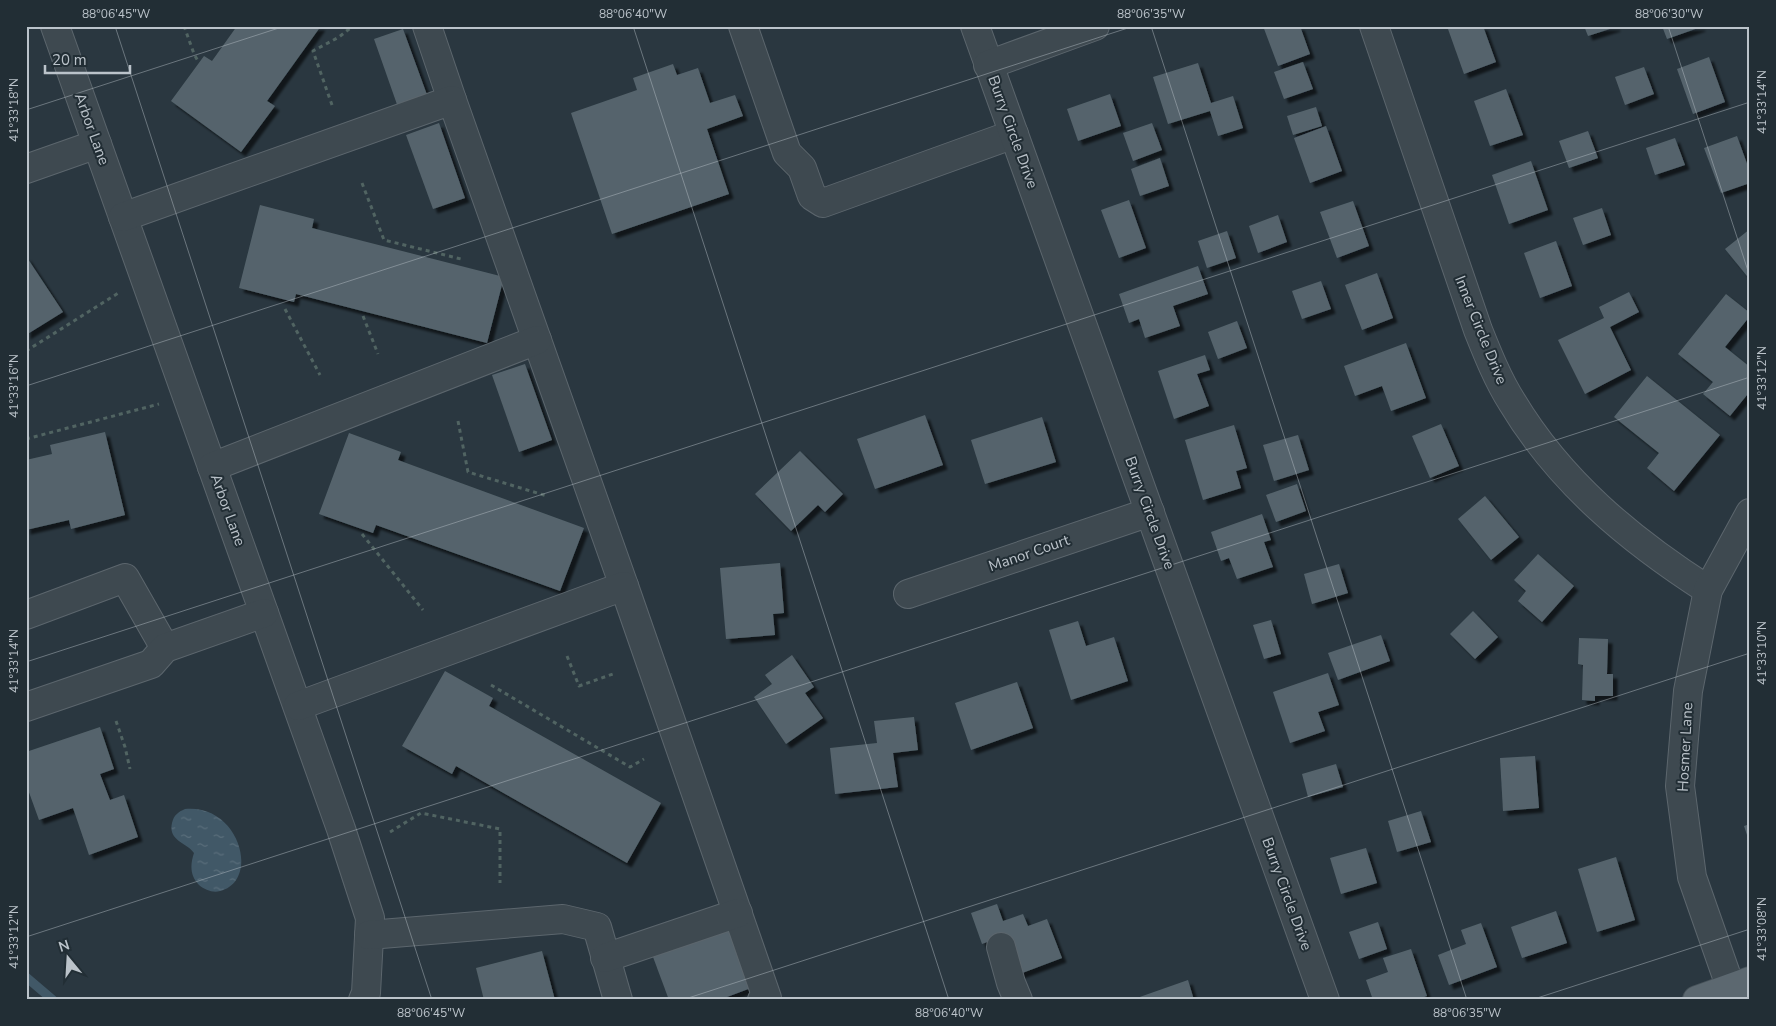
<svg xmlns="http://www.w3.org/2000/svg" width="1776" height="1026" font-family="'Nunito Sans',sans-serif">
<style>
.water{fill:url(#water-ripples)}
.lines{fill:none;stroke-linecap:round;stroke-linejoin:round}
.stream{stroke:#415867;stroke-width:9}
.building{fill:#55646c;filter:url(#shadow)}
.minor-casing{stroke:#5c666d;stroke-width:30}
.major-casing{stroke:#475259;stroke-width:30}
.path{stroke:#516462;stroke-width:3;stroke-dasharray:4 4;stroke-linecap:butt}
.minor{stroke:#3e4950;stroke-width:28}
.major{stroke:#5c6870;stroke-width:28}
.ticks{fill:none;stroke:#bbc3ca;stroke-width:1;stroke-opacity:0.45}
.labels{text-anchor:middle;dominant-baseline:central;stroke-width:4;stroke-linejoin:round;paint-order:stroke}
.street-label{font-size:15px;fill:#bbc3ca;stroke:#222e35}
.neatline{fill:none;stroke:#bbc3ca;stroke-width:2}
.ticks-label{font-size:12px;text-anchor:middle;fill:#bbc3ca}
</style>
<defs>
<pattern id="water-ripples" width="26" height="14" patternUnits="userSpaceOnUse" patternTransform="scale(1.25)"><rect width="26" height="14" fill="#415867"/><path d="M2 4q2-2 4 0t4 0M15 11q2-2 4 0t4 0" fill="none" stroke="#5a6e7b"/></pattern>
<filter id="shadow"><feDropShadow dx="4.5" dy="4.5" stdDeviation="1" flood-color="#0009"/></filter>
</defs>
<rect width="100%" height="100%" fill="#2a3740"/>
<!-- water -->
<path class="water" d="M 185,809 C 241,804 260,882 220,891 C 213,893 205,890 199,885 C 190,876 190,865 194,853 C 186,842 168,841 172,823 C 174,815 178,812 185,809 Z"/>
<g class="lines">
<!-- stream -->
<polyline class="stream" points="26,977 53,1000"/>
</g>
<!-- building -->
<g class="building">
<polygon points="237,26 321,26 267,101 275,106 241,152 171,101 204,56 212,61"/>
<polygon points="1263,26 1300,26 1310,54 1278,66"/>
<polygon points="1454,26 1483,26 1496,62 1464,74 1448,29"/>
<polygon points="1584,26 1616,26 1616,27 1588,36"/>
<polygon points="1662,26 1701,26 1701,27 1667,39"/>
<polygon points="403,29 430,103 400,113 374,39"/>
<polygon points="1709,57 1725,102 1693,114 1677,69"/>
<polygon points="1303,62 1313,89 1284,99 1274,72"/>
<polygon points="1198,63 1211,103 1233,96 1243,128 1218,136 1210,111 1168,124 1153,77"/>
<polygon points="673,64 677,75 698,68 710,103 735,95 743,116 707,129 729,194 612,234 571,113 637,90 633,78"/>
<polygon points="1644,67 1654,94 1625,105 1615,77"/>
<polygon points="1506,89 1523,135 1490,146 1474,101"/>
<polygon points="1110,94 1121,126 1078,141 1067,109"/>
<polygon points="1316,107 1322,126 1293,135 1287,116"/>
<polygon points="439,123 465,198 433,209 406,135"/>
<polygon points="1152,123 1162,150 1133,161 1123,133"/>
<polygon points="1326,126 1342,171 1310,183 1294,138"/>
<polygon points="1588,131 1598,158 1569,168 1559,141"/>
<polygon points="1737,136 1750,172 1750,183 1721,193 1704,148"/>
<polygon points="1675,138 1685,165 1655,175 1646,148"/>
<polygon points="1160,158 1169,186 1140,196 1131,169"/>
<polygon points="1531,161 1548,210 1509,224 1492,175"/>
<polygon points="1129,200 1146,248 1119,258 1101,210"/>
<polygon points="1353,201 1369,246 1337,258 1320,212"/>
<polygon points="260,205 314,219 312,228 504,277 487,343 296,294 294,302 239,288"/>
<polygon points="1602,208 1611,235 1583,245 1573,218"/>
<polygon points="1278,215 1287,242 1258,253 1249,226"/>
<polygon points="1750,229 1750,274 1747,276 1725,249"/>
<polygon points="1227,231 1236,258 1207,268 1198,241"/>
<polygon points="1556,241 1572,286 1540,298 1524,253"/>
<polygon points="26,256 63,312 26,335"/>
<polygon points="1198,266 1208,294 1173,306 1180,326 1145,338 1139,319 1129,323 1119,294"/>
<polygon points="1377,273 1393,318 1362,330 1345,285"/>
<polygon points="1321,281 1331,309 1302,319 1292,291"/>
<polygon points="1629,292 1639,312 1610,327 1631,370 1585,394 1558,340 1604,318 1599,307"/>
<polygon points="1726,294 1750,313 1750,316 1725,347 1750,367 1750,398 1747,395 1730,416 1703,394 1713,382 1678,354"/>
<polygon points="1237,321 1247,348 1218,359 1208,332"/>
<polygon points="1406,343 1426,398 1391,411 1382,386 1355,396 1344,366"/>
<polygon points="1205,355 1210,370 1197,374 1209,406 1174,419 1158,371"/>
<polygon points="525,364 552,440 519,452 492,375"/>
<polygon points="1647,376 1720,435 1674,491 1647,468 1659,453 1614,417"/>
<polygon points="925,415 943,465 875,489 857,439"/>
<polygon points="1042,417 1056,462 985,484 971,440"/>
<polygon points="1441,424 1459,466 1430,478 1412,436"/>
<polygon points="1234,425 1247,468 1236,471 1241,488 1203,500 1185,440"/>
<polygon points="105,432 125,515 71,529 69,520 26,530 26,460 52,454 50,445"/>
<polygon points="349,433 401,452 398,460 584,528 560,591 376,525 373,533 319,514"/>
<polygon points="1298,435 1309,470 1274,481 1263,445"/>
<polygon points="800,451 843,494 825,512 818,505 791,531 755,494"/>
<polygon points="1297,484 1306,511 1276,522 1266,495"/>
<polygon points="1485,496 1519,537 1491,560 1458,519"/>
<polygon points="1262,514 1271,540 1264,542 1273,567 1237,579 1229,558 1221,561 1211,532"/>
<polygon points="1538,554 1574,586 1542,622 1518,601 1526,591 1514,580"/>
<polygon points="780,563 784,613 773,614 775,635 726,639 720,568"/>
<polygon points="1339,564 1348,593 1312,604 1304,574"/>
<polygon points="1473,611 1498,637 1475,659 1450,634"/>
<polygon points="1271,620 1281,654 1264,659 1253,625"/>
<polygon points="1078,621 1086,646 1114,637 1128,681 1071,700 1049,630"/>
<polygon points="1381,635 1390,661 1338,680 1328,653"/>
<polygon points="1579,638 1608,639 1607,674 1613,674 1613,696 1595,696 1595,701 1582,700 1583,665 1578,664"/>
<polygon points="792,655 814,687 805,693 823,718 786,744 754,697 772,684 765,675"/>
<polygon points="445,671 493,698 489,706 661,803 627,863 456,766 452,774 402,746"/>
<polygon points="1328,673 1339,705 1318,712 1325,731 1290,743 1273,692"/>
<polygon points="1017,682 1033,728 971,750 955,703"/>
<polygon points="914,717 918,750 893,753 898,787 835,794 830,748 877,743 874,721"/>
<polygon points="100,727 114,769 100,774 110,800 124,795 138,837 89,855 73,808 39,820 26,784 26,752"/>
<polygon points="1535,756 1539,808 1503,811 1500,758"/>
<polygon points="1336,764 1343,787 1308,797 1302,774"/>
<polygon points="1421,811 1431,842 1397,852 1388,821"/>
<polygon points="1750,824 1750,841 1749,841 1744,826"/>
<polygon points="1366,848 1377,883 1341,894 1330,858"/>
<polygon points="1616,857 1635,920 1597,932 1578,869"/>
<polygon points="997,904 1003,921 1023,914 1028,926 1047,919 1062,958 1017,975 1003,936 982,944 971,913"/>
<polygon points="1556,911 1567,943 1522,958 1511,927"/>
<polygon points="1378,922 1387,949 1359,959 1349,932"/>
<polygon points="1481,923 1497,967 1449,985 1438,955 1466,944 1461,930"/>
<polygon points="729,929 751,988 719,1000 669,1000 653,957"/>
<polygon points="1411,949 1427,996 1416,1000 1373,1000 1366,980 1388,972 1383,958"/>
<polygon points="542,951 555,1000 484,1000 476,968"/>
<polygon points="1188,980 1194,1000 1134,1000 1134,999"/>
</g>
<g class="lines">
<defs>
<g id="minor">
<polyline points="55,26 341,829 370,918 366,993 363,1000"/>
<polyline points="427,26 452,100"/>
<polyline points="743,26 787,153 802,168 812,196 823,203 1014,134"/>
<polyline points="975,26 1325,1000"/>
<path d="M 1374,26 L 1478,330 C 1488,355 1498,380 1512,402 C 1560,482 1630,540 1708,590"/>
<polyline points="988,65 1095,26"/>
<polyline points="26,169 97,144"/>
<polyline points="123,217 452,100 624,586"/>
<polyline points="212,467 537,340"/>
<polyline points="908,594 1150,512"/>
<polyline points="26,615 125,578 165,648"/>
<polyline points="298,706 624,586 767,998 762,1000"/>
<polyline points="26,707 151,664 165,648 264,613"/>
<polyline points="369,935 563,919 597,927 618,1000"/>
<polyline points="1001,947 1011,983 1018,1000"/>
<polyline points="605,958 738,913"/>
<polyline points="1735,1000 1692,877 1680,786 1688,691 1708,590 1750,513"/>
</g>
<polyline id="major" points="1697,1000 1750,981"/>
</defs>
<!-- minor casing -->
<use href="#minor" class="minor-casing"/>
<!-- major casing -->
<use href="#major" class="major-casing"/>
<!-- path -->
<g class="path">
<polyline points="184,26 194,54 198,61"/>
<polyline points="332,105 313,51 339,37 353,26"/>
<polyline points="362,183 384,240 461,259"/>
<polyline points="285,309 320,375"/>
<polyline points="363,316 378,354"/>
<polyline points="26,351 120,292"/>
<polyline points="458,421 468,472 547,496"/>
<polyline points="26,439 159,404"/>
<polyline points="362,534 423,610"/>
<polyline points="567,656 579,686 613,674"/>
<polyline points="491,685 630,767 644,759"/>
<polyline points="116,721 125,747 130,769"/>
<polyline points="390,832 421,813 500,829 500,883"/>
</g>
<!-- minor -->
<use href="#minor" class="minor"/>
<!-- major -->
<use href="#major" class="major"/>
</g>
<!-- ticks -->
<path class="ticks" d="M 115,26 L 432,1000M 633,26 L 949,1000M 1151,26 L 1467,1000M 1668,26 L 1750,277M 26,110 L 285,26M 26,386 L 1134,26M 26,662 L 1750,102M 26,937 L 1750,377M 682,1000 L 1750,653M 1531,1000 L 1750,929"/>
<g class="labels">
<!-- street labels -->
<g class="street-label">
<text transform="translate(92 129) rotate(70)">Arbor Lane</text>
<text transform="translate(1013 132) rotate(70)">Burry Circle Drive</text>
<text transform="translate(1481 330) rotate(68)">Inner Circle Drive</text>
<text transform="translate(228 510) rotate(70)">Arbor Lane</text>
<text transform="translate(1150 513) rotate(70)">Burry Circle Drive</text>
<text transform="translate(1029 553) rotate(-19)">Manor Court</text>
<text transform="translate(1685 747) rotate(-87)">Hosmer Lane</text>
<text transform="translate(1287 894) rotate(70)">Burry Circle Drive</text>
</g>
</g>
<!-- border -->
<rect width="1776" height="1026" fill="none" stroke="#222e35" stroke-width="55"/>
<!-- north arrow -->
<g transform="translate(68 958) rotate(342)" stroke="#222e35" stroke-width="4" paint-order="stroke">
<path d="M0-4L9 19L0 12L-9 19Z" fill="#bbc3ca"/>
<text y="-8" font-size="14" font-weight="bold" text-anchor="middle" fill="#bbc3ca">N</text>
</g>
<!-- scale -->
<path d="M45 65v8h85v-8" fill="none" stroke="#bbc3ca" stroke-width="2.5"/>
<text x="52" y="65" font-size="15" fill="#bbc3ca" stroke="#222e35" stroke-width="4" paint-order="stroke">20 m</text>
<rect x="28" y="28" width="1720" height="970" class="neatline"/>
<g class="ticks-label">
<text x="116" y="18">88°06'45"W</text>
<text x="633" y="18">88°06'40"W</text>
<text x="1151" y="18">88°06'35"W</text>
<text x="1669" y="18">88°06'30"W</text>
<text transform="translate(1762 102) rotate(-90)" y="4">41°33'14"N</text>
<text transform="translate(14 110) rotate(-90)" y="4">41°33'18"N</text>
<text transform="translate(1762 378) rotate(-90)" y="4">41°33'12"N</text>
<text transform="translate(14 386) rotate(-90)" y="4">41°33'16"N</text>
<text transform="translate(1762 653) rotate(-90)" y="4">41°33'10"N</text>
<text transform="translate(14 661) rotate(-90)" y="4">41°33'14"N</text>
<text transform="translate(1762 929) rotate(-90)" y="4">41°33'08"N</text>
<text transform="translate(14 937) rotate(-90)" y="4">41°33'12"N</text>
<text x="431" y="1017">88°06'45"W</text>
<text x="949" y="1017">88°06'40"W</text>
<text x="1467" y="1017">88°06'35"W</text>
</g>
</svg>
